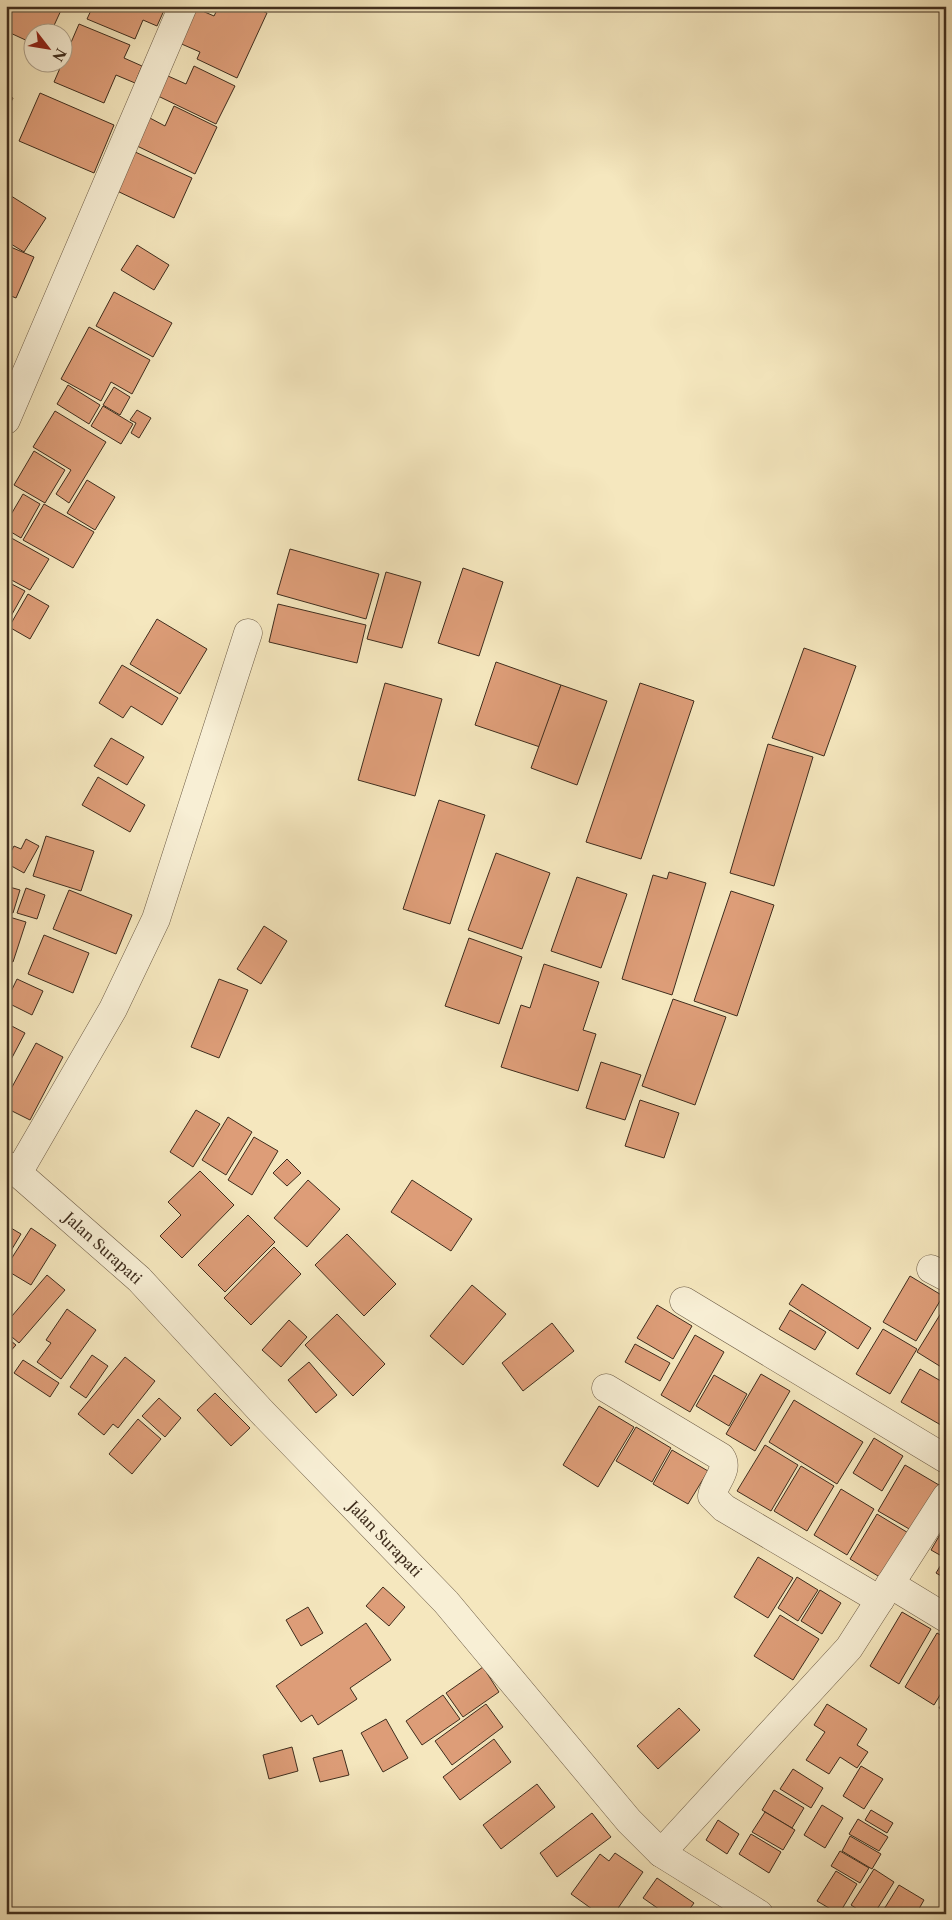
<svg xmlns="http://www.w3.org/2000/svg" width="952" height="1920" font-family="'Libre Caslon Text',serif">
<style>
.building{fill:#dd9d78;stroke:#402e1e}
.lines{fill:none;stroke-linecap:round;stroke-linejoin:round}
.minor-casing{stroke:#6d5c46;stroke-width:29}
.minor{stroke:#f8efd5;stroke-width:28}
.labels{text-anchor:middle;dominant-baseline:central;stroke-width:4;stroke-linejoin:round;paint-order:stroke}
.street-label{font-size:15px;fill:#402e1e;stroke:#f8efd5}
</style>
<rect width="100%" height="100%" fill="#f5e7be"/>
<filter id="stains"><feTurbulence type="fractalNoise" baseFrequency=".004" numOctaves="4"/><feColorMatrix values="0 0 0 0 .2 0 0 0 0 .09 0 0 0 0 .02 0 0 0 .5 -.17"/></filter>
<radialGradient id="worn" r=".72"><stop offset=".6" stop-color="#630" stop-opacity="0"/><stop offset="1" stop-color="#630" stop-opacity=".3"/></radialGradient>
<!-- building -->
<g class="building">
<polygon points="6,6 63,6 51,32 32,32 32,43 6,31"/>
<polygon points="93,6 166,6 157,26 143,20 135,39 87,19"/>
<polygon points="219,6 251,6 267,13 237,78 197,59 200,52 177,42 193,7 214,16"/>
<polygon points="79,24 130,45 124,58 142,66 135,83 116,75 104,103 54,82"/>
<polygon points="194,66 235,86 216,124 158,96 168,76 186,84"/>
<polygon points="40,93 114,125 94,173 19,141"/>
<polygon points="6,94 13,98 6,112"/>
<polygon points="174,106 217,127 195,174 135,145 148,117 165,126"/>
<polygon points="133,151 192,178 174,218 115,190"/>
<polygon points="8,194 46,218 24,252 6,241"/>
<polygon points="6,245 34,257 16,298 6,294"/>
<polygon points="137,245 169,265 154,290 121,270"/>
<polygon points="114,292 172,323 153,357 96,326"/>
<polygon points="89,327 150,360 132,394 111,382 101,401 61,379"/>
<polygon points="68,385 100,405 89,424 57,404"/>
<polygon points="114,387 130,397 120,415 103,405"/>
<polygon points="103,406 133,424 121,444 91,426"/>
<polygon points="137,410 151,418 139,438 131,433 136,423 130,420"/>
<polygon points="55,411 106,442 69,503 56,494 71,470 33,447"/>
<polygon points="34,451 65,470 45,503 14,485"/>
<polygon points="87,480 115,497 95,530 67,513"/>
<polygon points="23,494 40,504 21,538 6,529 6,523"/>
<polygon points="44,504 94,532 73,568 23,540"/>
<polygon points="6,535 49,559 30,590 6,577"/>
<polygon points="290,549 379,574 366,619 277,594"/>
<polygon points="463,568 503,582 479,656 438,643"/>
<polygon points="386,572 421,582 402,648 367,639"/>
<polygon points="6,581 25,591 6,625"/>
<polygon points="28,594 49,606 30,639 9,627"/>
<polygon points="278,604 366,625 357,663 269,642"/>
<polygon points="157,619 207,649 180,694 130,664"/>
<polygon points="804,648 856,666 824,756 772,738"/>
<polygon points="496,662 561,685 540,747 475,725"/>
<polygon points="122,665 178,698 162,725 131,706 123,718 99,703"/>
<polygon points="385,683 442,699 415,796 358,780"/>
<polygon points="640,683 694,701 641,859 586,842"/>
<polygon points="561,685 607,701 577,785 531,768"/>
<polygon points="111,738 144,757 127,785 94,766"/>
<polygon points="768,744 813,757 774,886 730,873"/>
<polygon points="98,777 145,805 130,832 82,805"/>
<polygon points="439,800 485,815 450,924 403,909"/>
<polygon points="46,836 94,851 81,891 33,876"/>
<polygon points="26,839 39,846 24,873 6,863 6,861 14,846 21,849"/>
<polygon points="496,853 550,873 522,949 468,930"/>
<polygon points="669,872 706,883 672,995 622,979 653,875 667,879"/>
<polygon points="577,877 627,894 601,968 551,951"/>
<polygon points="6,886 20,890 13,913 6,911"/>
<polygon points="26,888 45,895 37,919 17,913"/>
<polygon points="69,890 132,915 116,954 53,929"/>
<polygon points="731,891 774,905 737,1016 694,1001"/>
<polygon points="6,916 26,922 13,962 6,960"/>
<polygon points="264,926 287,941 261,984 237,969"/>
<polygon points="44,935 89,953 73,993 28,974"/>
<polygon points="469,938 522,957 499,1024 445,1006"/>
<polygon points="544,964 599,982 583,1030 596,1034 578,1091 501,1067 521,1005 530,1008"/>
<polygon points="17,979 43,991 32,1015 6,1002"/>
<polygon points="219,979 248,990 219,1058 191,1047"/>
<polygon points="673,999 726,1017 695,1105 642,1086"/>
<polygon points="6,1023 25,1033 6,1069"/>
<polygon points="36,1043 63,1057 30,1120 6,1108 6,1098"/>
<polygon points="601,1062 641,1075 625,1120 586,1108"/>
<polygon points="640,1100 679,1113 664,1158 625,1146"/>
<polygon points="196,1110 220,1124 193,1167 170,1152"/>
<polygon points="228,1117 252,1132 226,1175 202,1160"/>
<polygon points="254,1137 278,1151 252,1195 228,1180"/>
<polygon points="287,1159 301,1173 287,1186 273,1173"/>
<polygon points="200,1171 234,1205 182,1258 160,1236 181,1215 168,1202"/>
<polygon points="308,1180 340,1209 307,1247 274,1218"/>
<polygon points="412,1180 472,1219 451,1251 391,1212"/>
<polygon points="248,1215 275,1242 225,1292 198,1265"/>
<polygon points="6,1225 21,1234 6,1259"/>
<polygon points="31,1228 56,1245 31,1285 6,1270 6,1267"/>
<polygon points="347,1234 396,1284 364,1316 315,1265"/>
<polygon points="274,1247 301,1274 251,1325 224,1298"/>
<polygon points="47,1275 65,1290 19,1343 6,1332 6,1323"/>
<polygon points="910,1276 943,1296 916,1341 883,1322"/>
<polygon points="802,1284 871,1328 858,1349 789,1304"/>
<polygon points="472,1285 506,1314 463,1365 430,1336"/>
<polygon points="657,1305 692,1326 673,1359 637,1338"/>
<polygon points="946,1305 946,1370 917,1352"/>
<polygon points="67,1309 96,1330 61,1379 37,1362 51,1343 46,1340"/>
<polygon points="790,1310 826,1332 815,1350 779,1329"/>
<polygon points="337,1314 385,1364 353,1396 305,1345"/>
<polygon points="289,1320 307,1337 281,1367 262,1350"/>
<polygon points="552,1323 574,1351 523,1391 502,1363"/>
<polygon points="883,1329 917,1349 890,1394 856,1374"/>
<polygon points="695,1335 724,1352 690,1412 661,1395"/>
<polygon points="6,1337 16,1345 6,1356"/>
<polygon points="635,1344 670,1363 660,1381 625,1362"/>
<polygon points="92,1355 108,1366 86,1398 70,1387"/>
<polygon points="125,1357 155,1381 118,1428 113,1424 104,1435 78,1414"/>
<polygon points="23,1360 59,1383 50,1397 14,1373"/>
<polygon points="309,1362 337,1395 316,1413 288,1380"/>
<polygon points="920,1369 946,1384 946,1428 901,1402"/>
<polygon points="761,1374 790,1391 755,1451 726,1434"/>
<polygon points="714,1375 747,1394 729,1426 696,1406"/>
<polygon points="215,1393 250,1428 231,1446 197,1410"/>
<polygon points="159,1398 181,1418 165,1437 142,1416"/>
<polygon points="794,1400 863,1442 837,1484 769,1442"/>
<polygon points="599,1406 634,1427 598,1487 563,1465"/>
<polygon points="138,1419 161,1439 132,1474 109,1454"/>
<polygon points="636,1427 671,1448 652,1482 616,1461"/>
<polygon points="874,1438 903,1456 882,1491 853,1473"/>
<polygon points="765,1445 798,1465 771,1511 737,1491"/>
<polygon points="672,1450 708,1471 688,1504 653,1484"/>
<polygon points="905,1465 939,1485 911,1530 878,1511"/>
<polygon points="801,1466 834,1486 807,1531 774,1511"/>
<polygon points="841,1489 874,1509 847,1555 814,1535"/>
<polygon points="877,1514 910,1534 883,1579 850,1559"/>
<polygon points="945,1526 946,1526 946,1579 936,1573 945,1558 931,1550"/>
<polygon points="758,1557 793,1578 768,1618 734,1597"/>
<polygon points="797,1577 818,1590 798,1621 778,1608"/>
<polygon points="383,1587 405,1607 389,1626 366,1606"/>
<polygon points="820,1590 841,1603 822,1634 801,1621"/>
<polygon points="308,1607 323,1633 301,1646 286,1620"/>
<polygon points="902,1612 931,1629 899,1684 870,1666"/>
<polygon points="780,1615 819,1639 793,1680 754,1656"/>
<polygon points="366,1623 391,1660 350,1688 357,1699 318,1725 312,1715 301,1722 276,1686"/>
<polygon points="937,1633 946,1638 946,1685 934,1705 905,1687"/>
<polygon points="483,1667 499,1692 463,1717 446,1693"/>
<polygon points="443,1695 460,1719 422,1745 406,1721"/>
<polygon points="946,1697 946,1712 939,1708"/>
<polygon points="486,1704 503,1727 452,1765 435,1741"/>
<polygon points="827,1704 867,1729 857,1745 868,1752 857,1768 840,1757 829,1774 806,1760 825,1732 814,1725"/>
<polygon points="679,1708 700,1730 658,1769 637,1746"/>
<polygon points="386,1719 408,1758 383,1772 361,1733"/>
<polygon points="494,1739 511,1762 460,1800 443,1777"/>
<polygon points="292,1747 298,1771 269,1779 263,1755"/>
<polygon points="342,1750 349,1775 320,1782 313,1758"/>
<polygon points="861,1766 883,1779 864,1809 843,1796"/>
<polygon points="793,1769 823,1788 811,1808 780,1789"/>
<polygon points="537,1784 555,1807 501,1849 483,1825"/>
<polygon points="774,1790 804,1808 792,1828 762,1810"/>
<polygon points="822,1805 843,1818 825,1848 804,1835"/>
<polygon points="871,1810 893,1823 887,1833 865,1820"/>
<polygon points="765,1812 795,1830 783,1850 752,1832"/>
<polygon points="592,1813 611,1837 557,1877 540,1853"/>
<polygon points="858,1819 888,1837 879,1851 849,1834"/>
<polygon points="718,1820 739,1834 727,1854 706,1840"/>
<polygon points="751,1834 781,1852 769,1873 739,1854"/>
<polygon points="850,1836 881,1854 872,1869 842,1851"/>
<polygon points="840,1851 869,1868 860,1883 831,1866"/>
<polygon points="615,1853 643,1872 614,1914 599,1914 571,1894 600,1854 609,1861"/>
<polygon points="874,1869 894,1882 874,1914 865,1914 851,1905"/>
<polygon points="836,1871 857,1884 839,1914 817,1901"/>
<polygon points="657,1878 694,1903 686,1914 666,1914 643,1898"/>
<polygon points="899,1885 924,1900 916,1914 881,1914"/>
</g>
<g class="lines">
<defs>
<g id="minor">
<polyline points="6,420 183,6"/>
<polyline points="6,1165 18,1173 139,1279 261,1411 446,1602 629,1821 661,1853 759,1914"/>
<polyline points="18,1173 113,1009 156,919 248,633"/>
<polyline points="931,1269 946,1277"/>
<polyline points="684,1301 946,1459"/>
<path d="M 606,1388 L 721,1457 C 730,1470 714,1482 712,1496 L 724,1508 L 880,1600"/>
<polyline points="890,1584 946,1618"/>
<polyline points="661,1853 849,1648 946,1497"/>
</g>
</defs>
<!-- minor casing -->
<use href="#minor" class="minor-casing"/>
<!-- minor -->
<use href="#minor" class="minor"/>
</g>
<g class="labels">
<!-- street labels -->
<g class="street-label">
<text transform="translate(103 1248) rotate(42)">Jalan Surapati</text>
<text transform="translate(385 1539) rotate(46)">Jalan Surapati</text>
</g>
</g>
<!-- margin -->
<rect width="952" height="1920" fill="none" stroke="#f5e7be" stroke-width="25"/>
<rect x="8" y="8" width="937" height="1905" fill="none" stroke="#402e1e" stroke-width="2.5"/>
<rect x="12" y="12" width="927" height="1895" fill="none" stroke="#402e1e"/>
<!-- north arrow -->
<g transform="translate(48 48) rotate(121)"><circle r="24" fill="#f8efd5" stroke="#aea28c"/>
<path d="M0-4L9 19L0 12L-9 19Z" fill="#8f2418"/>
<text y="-8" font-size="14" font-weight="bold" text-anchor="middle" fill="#402e1e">N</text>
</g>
<rect width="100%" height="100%" filter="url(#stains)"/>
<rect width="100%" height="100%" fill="url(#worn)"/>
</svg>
